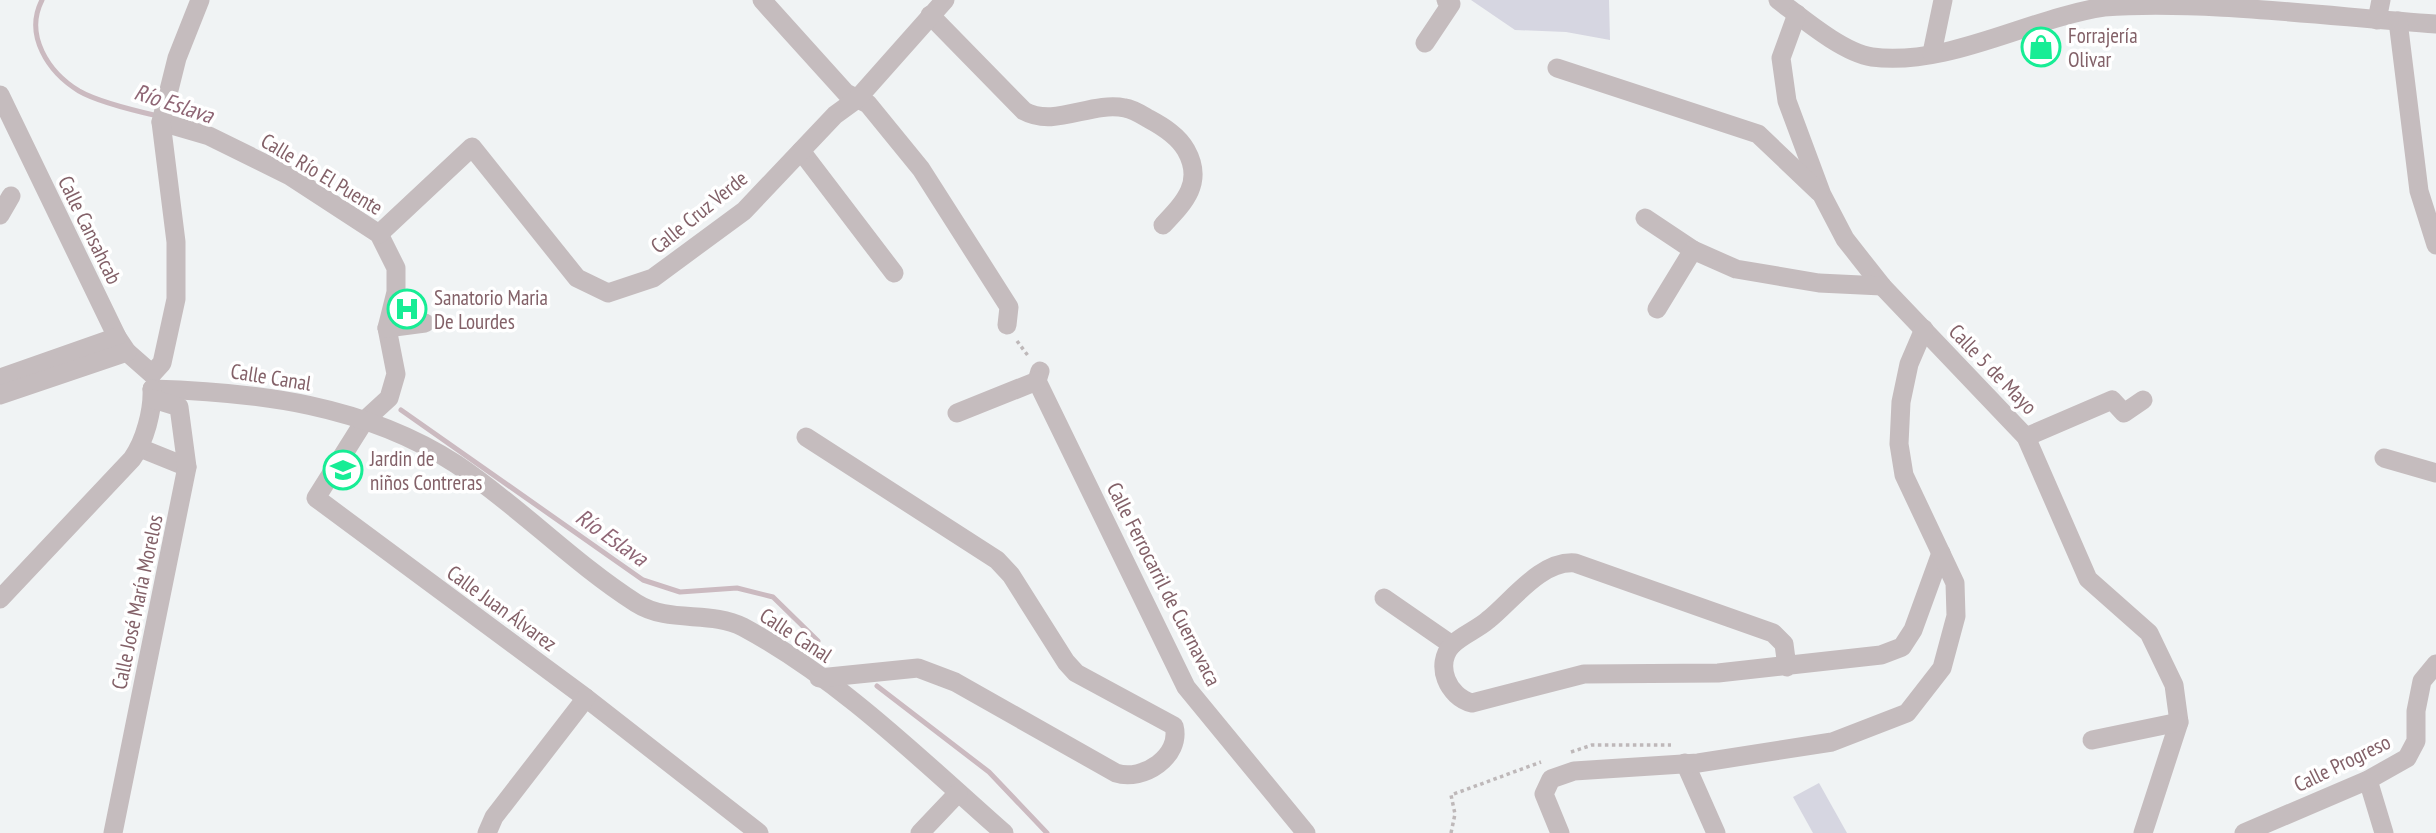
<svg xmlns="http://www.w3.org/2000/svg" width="2436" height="833" font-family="'PT Sans Narrow',sans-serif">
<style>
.green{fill:#d6d6e1}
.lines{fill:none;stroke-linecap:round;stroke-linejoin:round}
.stream{stroke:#cbbac0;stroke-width:5}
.path{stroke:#beb8b9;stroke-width:3.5;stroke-dasharray:3.5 3.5;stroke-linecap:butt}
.minor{stroke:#c5bcbe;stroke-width:19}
.labels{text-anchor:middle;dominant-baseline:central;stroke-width:7;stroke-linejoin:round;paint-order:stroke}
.poi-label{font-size:21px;fill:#836168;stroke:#fff;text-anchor:start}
.street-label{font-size:21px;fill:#836168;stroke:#fff}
.water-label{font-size:23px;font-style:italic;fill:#8f6675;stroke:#fff}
</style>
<rect width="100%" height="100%" fill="#f0f3f4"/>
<!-- green -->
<g class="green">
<polygon points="1471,0 1609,0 1610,40 1566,32 1515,30"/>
<polygon points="1819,783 1847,833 1813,833 1793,797"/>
</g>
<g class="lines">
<!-- stream -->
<g class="stream">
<path d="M 42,0 C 24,35 48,72 79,91 C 98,102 136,111 158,116"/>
<polyline points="401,410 643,580 680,592 737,588 773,597 818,641"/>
<polyline points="877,686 989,772 1047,833"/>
</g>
<!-- path -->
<g class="path">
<polyline points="1017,341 1029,357"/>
<polyline points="1571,752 1592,745 1671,745"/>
<polyline points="1451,833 1455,814 1451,795 1541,762"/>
</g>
<!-- minor -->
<g class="minor">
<polyline points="762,0 846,93 868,104 921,169 1009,307 1007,325"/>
<path d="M 1778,0 C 1802,18 1843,53 1872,57 C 1948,67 2030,18 2104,7 C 2205,0 2332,17 2436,24"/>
<polyline points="1797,14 1781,58 1787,101 1822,195 1845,239 1882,286 2026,437 2088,579 2149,633 2174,685 2179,722 2143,833"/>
<path d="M 930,15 L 1024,111 C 1055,128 1091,101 1125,108 C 1133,109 1142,115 1149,119 C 1164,127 1178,136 1186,150 C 1204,182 1185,202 1163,225"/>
<polyline points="2377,20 2381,0"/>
<polyline points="2398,21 2419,191 2436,245"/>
<polyline points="1425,43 1451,4 1446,0"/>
<polyline points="1932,53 1943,0"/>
<polyline points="1557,68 1758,134 1819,192"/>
<polyline points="0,95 117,337 127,352 152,374"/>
<polyline points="161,122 209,136 290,176 379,234 396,268 396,292 387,328 396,374 389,398 365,420 316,498 586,698 759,833"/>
<polyline points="801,151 894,273"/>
<polyline points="0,215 11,196"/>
<polyline points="1645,218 1693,250"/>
<polyline points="379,234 472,147 577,278 608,293 653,278 744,211 835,115 857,99 945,0"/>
<polyline points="1657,309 1693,250 1736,269 1819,283 1882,286"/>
<polyline points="387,328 425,323"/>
<polyline points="1040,371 1037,381 1186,687 1306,833"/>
<polyline points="152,374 162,363 176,299 176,242 161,122 177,58 200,0"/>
<polyline points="0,378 117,337"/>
<path d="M 152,389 C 258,392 365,405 456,464 C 519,506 572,562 636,603 C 669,624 710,610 743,627 C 841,680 921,760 1004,833"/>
<polyline points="0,395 127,352"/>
<polyline points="957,413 1037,381"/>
<path d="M 806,437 L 997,560 L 1011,575 L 1066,662 L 1076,673 L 1174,726 C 1182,756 1143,782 1116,773 L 955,682 L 918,668 L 819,678"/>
<polyline points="2026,437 2112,400 2124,413 2143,400"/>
<polyline points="140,448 187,467"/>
<polyline points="2384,458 2436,473"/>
<polyline points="1384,598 1452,645"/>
<path d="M 0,599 L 132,459 C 145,441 153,410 152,389"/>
<path d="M 1787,667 L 1784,644 L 1773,633 L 1575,563 C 1541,560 1512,601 1488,620 C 1478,629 1462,635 1452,645 C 1434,665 1448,697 1472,703 L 1584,674 L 1718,673 L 1881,655 L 1902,647 L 1913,630 L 1941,553"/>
<polyline points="2092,740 2179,722"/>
<polyline points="1685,763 1716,833"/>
<polyline points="2368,780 2384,833"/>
<polyline points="113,833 187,467 179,407 153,399"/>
<polyline points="487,833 494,817 586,698"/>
<polyline points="920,833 958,793"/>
<polyline points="1560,833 1544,794 1551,779 1574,771 1698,763 1832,742 1907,713 1942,668 1956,616 1955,583 1904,475 1899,444 1901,402 1909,364 1924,329"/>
<polyline points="2244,833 2368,780 2407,758 2416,741 2416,711 2422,681 2436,664"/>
</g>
</g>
<!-- icons -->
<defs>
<symbol id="shop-ring" viewBox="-11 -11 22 22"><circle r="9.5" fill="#fff" stroke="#17ed95" stroke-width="1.5"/><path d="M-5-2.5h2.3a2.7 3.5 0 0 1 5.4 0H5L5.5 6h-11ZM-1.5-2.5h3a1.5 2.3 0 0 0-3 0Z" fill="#17ed95"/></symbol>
<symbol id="hospital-ring" viewBox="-11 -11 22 22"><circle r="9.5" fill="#fff" stroke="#17ed95" stroke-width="1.5"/><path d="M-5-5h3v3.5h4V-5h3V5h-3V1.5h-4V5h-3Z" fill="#17ed95"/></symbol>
<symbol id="school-ring" viewBox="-11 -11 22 22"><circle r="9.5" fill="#fff" stroke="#17ed95" stroke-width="1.5"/><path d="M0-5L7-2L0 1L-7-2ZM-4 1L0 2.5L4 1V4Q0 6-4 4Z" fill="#17ed95"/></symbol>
</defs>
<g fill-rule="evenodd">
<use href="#shop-ring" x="2019" y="25" width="44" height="44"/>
<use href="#hospital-ring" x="385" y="287" width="44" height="44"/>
<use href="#school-ring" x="321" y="448" width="44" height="44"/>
</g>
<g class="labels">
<!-- poi labels -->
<g class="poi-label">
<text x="2068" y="35">Forrajería<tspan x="2068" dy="24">Olivar</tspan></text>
<text x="434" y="297">Sanatorio Maria<tspan x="434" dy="24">De Lourdes</tspan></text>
<text x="370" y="458">Jardin de<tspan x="370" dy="24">niños Contreras</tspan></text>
</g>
<!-- street labels -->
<g class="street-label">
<text transform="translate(322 174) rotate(31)">Calle Río El Puente</text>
<text transform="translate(699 212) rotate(-39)">Calle Cruz Verde</text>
<text transform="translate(90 230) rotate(64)">Calle Cansahcab</text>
<text transform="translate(1993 369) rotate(46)">Calle 5 de Mayo</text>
<text transform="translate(271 377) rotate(9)">Calle Canal</text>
<text transform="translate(1164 584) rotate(63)">Calle Ferrocarril de Cuernavaca</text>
<text transform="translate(137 602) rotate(-78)">Calle José María Morelos</text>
<text transform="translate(502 608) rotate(36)">Calle Juan Álvarez</text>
<text transform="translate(796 635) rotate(33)">Calle Canal</text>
<text transform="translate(2342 763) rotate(-26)">Calle Progreso</text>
</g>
<!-- water labels -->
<g class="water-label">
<text transform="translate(174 103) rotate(18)">Río Eslava</text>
<text transform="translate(612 537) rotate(35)">Río Eslava</text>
</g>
</g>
</svg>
